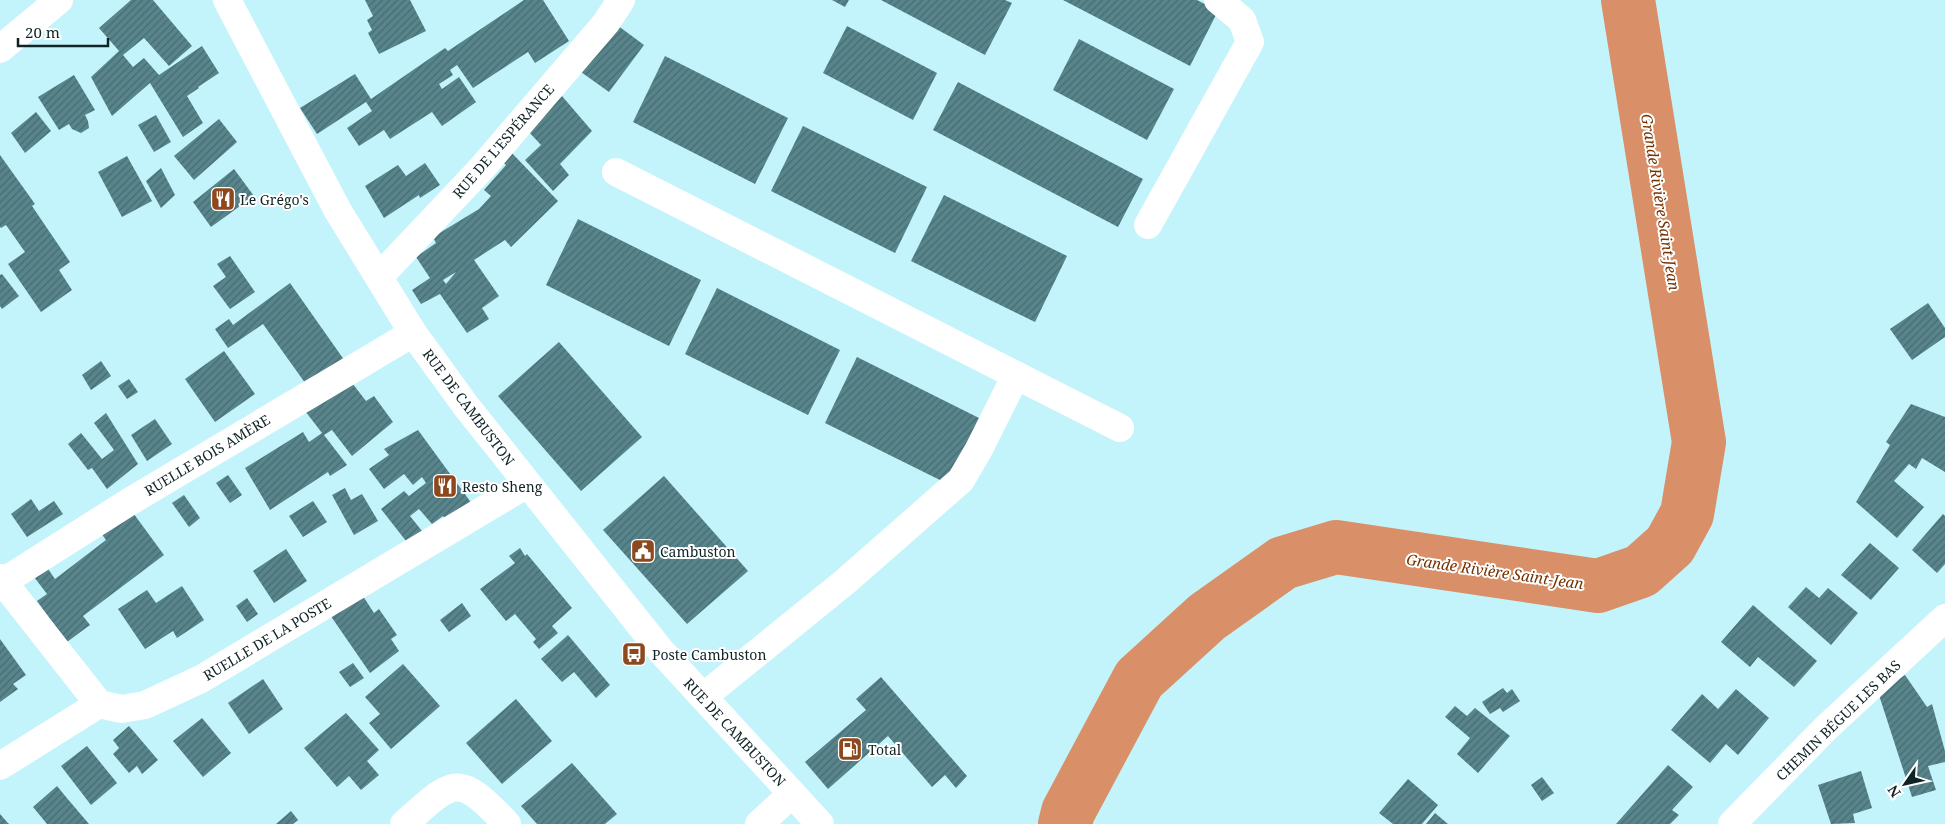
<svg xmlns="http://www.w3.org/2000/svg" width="1945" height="824" font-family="'Noto Serif',serif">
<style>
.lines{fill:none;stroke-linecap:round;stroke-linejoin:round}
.river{stroke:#d99068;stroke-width:54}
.building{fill:url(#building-hatch);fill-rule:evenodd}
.minor{stroke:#fff;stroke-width:28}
.major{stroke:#fff;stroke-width:28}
.labels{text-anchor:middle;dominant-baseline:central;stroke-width:4;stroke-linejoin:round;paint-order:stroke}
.street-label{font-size:14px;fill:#102325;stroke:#fff}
.poi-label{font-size:14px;fill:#102325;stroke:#fff;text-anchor:start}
.water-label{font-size:15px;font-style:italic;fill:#753201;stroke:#fff}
</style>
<defs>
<pattern id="building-hatch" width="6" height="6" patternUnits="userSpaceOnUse" patternTransform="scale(1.25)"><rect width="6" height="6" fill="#58848b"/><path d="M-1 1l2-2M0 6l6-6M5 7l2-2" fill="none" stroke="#476c71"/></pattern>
</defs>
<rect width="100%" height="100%" fill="#c4f4fb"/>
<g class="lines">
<!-- river -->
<polyline class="river" points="1065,824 1068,812 1139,679 1207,617 1283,563 1336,547 1598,586 1641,571 1670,545 1687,514 1699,442 1628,0"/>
</g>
<!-- building -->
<g class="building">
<polygon points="131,0 153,0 192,46 169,66 144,38 123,55 133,67 144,58 159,75 202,46 219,73 198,87 199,88 187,96 203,123 183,137 150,83 112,116 91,77 119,51 99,28"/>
<polygon points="365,0 410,0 426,31 379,54 368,33 372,30 367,20 373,16"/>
<polygon points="524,0 543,0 569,41 535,63 528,52 473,88 457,65 450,70 453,75 439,84 442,89 459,77 476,102 442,126 432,112 390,139 384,130 359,146 347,128 372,111 366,102 317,134 300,108 355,74 371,99 445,48 448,51"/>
<polygon points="832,0 849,0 845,7"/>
<polygon points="881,0 1005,0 1012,3 985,55"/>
<polygon points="1063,0 1197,0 1218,11 1190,66"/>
<polygon points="617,25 644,45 609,92 581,72"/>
<polygon points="847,26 937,73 913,120 823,73"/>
<polygon points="1079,39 1174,89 1147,140 1053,90"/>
<polygon points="665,56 788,118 755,184 633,122"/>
<polygon points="74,75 95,110 85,115 88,121 89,128 81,133 72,129 69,124 59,130 38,97"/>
<polygon points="958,82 1143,179 1118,227 933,130"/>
<polygon points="562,96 592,131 560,164 569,175 553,191 525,160 541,145 527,130"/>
<polygon points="36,112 51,131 25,153 11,133"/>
<polygon points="156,115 171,142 154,152 138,125"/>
<polygon points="219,119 237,142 194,180 174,156"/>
<polygon points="803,126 927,187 895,253 771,191"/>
<path d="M 507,148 L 558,201 L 511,247 L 505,240 L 474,260 L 499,296 L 482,308 L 489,319 L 467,333 L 440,294 L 421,304 L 412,290 L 430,278 L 416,257 L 436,243 L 433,237 L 479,209 L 491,196 L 484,190 L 506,165 L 497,157 ZM 456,272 L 446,284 L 443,280 Z"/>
<polygon points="0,155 35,204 32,206 70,262 59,270 72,290 41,312 8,264 25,252 6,225 1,228 0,227"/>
<polygon points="127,156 152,201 122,217 98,172"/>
<polygon points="425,163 440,185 420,198 419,195 384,218 365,186 398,165 406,176"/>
<polygon points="161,168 175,195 161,208 146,181"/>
<polygon points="234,169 254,196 211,227 193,202"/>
<polygon points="944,195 1067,256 1035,322 911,261"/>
<polygon points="578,219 701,280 669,346 546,285"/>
<polygon points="230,256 255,292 230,309 213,286 226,277 217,264"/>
<polygon points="2,274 19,296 2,309 0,306 0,275"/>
<polygon points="290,283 347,364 308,387 263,324 228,348 215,329 229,319 233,325"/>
<polygon points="717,288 840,350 808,415 685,354"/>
<polygon points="1928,303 1945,328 1945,337 1912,360 1890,329"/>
<polygon points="559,342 642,437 581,491 498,396"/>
<polygon points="224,351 255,394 215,422 185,379"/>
<polygon points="857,357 981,419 948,484 825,423"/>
<polygon points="101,361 111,376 91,390 82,375"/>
<polygon points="129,379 138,392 127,399 118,386"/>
<polygon points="349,379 366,401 374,396 393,422 352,456 332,430 324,435 347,465 330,476 328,472 270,510 245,468 303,432 309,442 322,433 302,407"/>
<polygon points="1911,404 1945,417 1945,472 1922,458 1916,469 1909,464 1894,481 1924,507 1897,538 1856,502 1890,445 1886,442"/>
<polygon points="106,413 138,464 107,489 92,468 88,470 68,444 81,433 102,459 114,450 94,423"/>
<polygon points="155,419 172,444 147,461 131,435"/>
<polygon points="418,430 475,508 451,526 443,516 432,524 419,509 410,516 430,541 413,550 381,509 404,491 409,496 426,483 422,477 413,485 404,474 384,489 369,469 389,455 384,449"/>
<polygon points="228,475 242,495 230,503 216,483"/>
<polygon points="664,476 748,571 687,624 603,530"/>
<polygon points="345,488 351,500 362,494 378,521 354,535 332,495"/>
<polygon points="184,495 200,518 189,527 172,503"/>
<polygon points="31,499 39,511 54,501 63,514 27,537 11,514"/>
<polygon points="313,501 327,522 303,537 289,516"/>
<polygon points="128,506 164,555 83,616 90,625 67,642 37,601 47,594 31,573 44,563 55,579 106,540 98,529"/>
<polygon points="1943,514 1945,516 1945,564 1937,573 1912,550"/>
<polygon points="1870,543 1899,568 1871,600 1841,575"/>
<polygon points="520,548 525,556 527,554 572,608 552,626 558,633 539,649 533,642 536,639 515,614 506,621 480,589 515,563 509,556"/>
<polygon points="286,549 307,581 274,603 253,571"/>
<polygon points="182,586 204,620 177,638 173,631 145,649 118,609 147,590 156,603"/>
<polygon points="1806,587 1819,598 1828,588 1858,613 1831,645 1788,607"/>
<polygon points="361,593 374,613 379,609 397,635 391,639 399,651 370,673 328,612"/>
<polygon points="247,598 258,614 247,622 236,606"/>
<polygon points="462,603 471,616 449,632 440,620"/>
<polygon points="1753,605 1817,661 1794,687 1758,657 1750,667 1721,642"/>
<polygon points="568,635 610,685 596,698 574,672 562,682 541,659"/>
<polygon points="0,639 26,675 13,684 18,689 0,702"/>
<polygon points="353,663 364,678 350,687 339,672"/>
<polygon points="403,664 440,706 391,749 369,723 380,714 365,697"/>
<polygon points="1905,675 1927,707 1932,704 1945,751 1945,762 1928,766 1936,790 1912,797 1878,692"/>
<polygon points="881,677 967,776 956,788 945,775 932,787 888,736 828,789 805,762 866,710 856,699"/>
<polygon points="263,679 283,709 249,734 228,703"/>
<polygon points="1503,688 1507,693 1512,689 1520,701 1503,712 1500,708 1490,714 1482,702"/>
<polygon points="1736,689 1769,718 1738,755 1726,744 1710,763 1671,730 1702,694 1718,709"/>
<polygon points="516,699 552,741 502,784 466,743"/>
<polygon points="1455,706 1467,716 1475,708 1510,736 1478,773 1457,754 1470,738 1445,717"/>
<polygon points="346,713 379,750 367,761 379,775 361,790 349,776 337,787 304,748"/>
<polygon points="202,718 231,753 203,777 173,741"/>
<polygon points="129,726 158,760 142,774 137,766 129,773 113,754 119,748 113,740"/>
<polygon points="87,746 117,783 91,805 61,766"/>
<polygon points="572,763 617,814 605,824 537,824 521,806"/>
<polygon points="1668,765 1693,787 1672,810 1679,815 1670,824 1616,824"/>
<polygon points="1861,771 1872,808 1853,814 1855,823 1831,824 1818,785"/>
<polygon points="1542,777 1554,793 1542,801 1531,785"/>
<polygon points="1408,779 1438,805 1422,824 1393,824 1379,813"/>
<polygon points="57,786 66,797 89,824 47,824 33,807"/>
<polygon points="291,811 298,820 293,824 276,824"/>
<polygon points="1435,813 1448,824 1426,824"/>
<polygon points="0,814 7,822 9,824 0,824"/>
</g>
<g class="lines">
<!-- minor -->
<g class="minor">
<polyline points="0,49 59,0"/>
<polyline points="616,172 1120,428"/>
<polyline points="1148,225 1250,42 1242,20 1218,0"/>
<polyline points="379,277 481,169 606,23 621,0"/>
<polyline points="0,578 99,704"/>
<polyline points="3,582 129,502 413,333"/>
<polyline points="703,697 846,581 961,480 979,449 1016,375"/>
<polyline points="0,766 99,704 122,709 145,705 201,679 527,484"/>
<path d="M 404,824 C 454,780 457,771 507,824"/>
<polyline points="759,824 792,794"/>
<polyline points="1732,824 1826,728 1945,618"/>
</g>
<!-- major -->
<polyline class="major" points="227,0 338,211 413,333 466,406 660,650 820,824"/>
</g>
<!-- icons -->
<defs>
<symbol id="restaurant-square" viewBox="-11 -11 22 22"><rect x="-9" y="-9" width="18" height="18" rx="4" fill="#8d481e" stroke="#fff"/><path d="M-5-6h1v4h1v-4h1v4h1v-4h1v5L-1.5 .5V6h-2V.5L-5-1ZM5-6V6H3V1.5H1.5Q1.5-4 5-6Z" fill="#fff"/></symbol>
<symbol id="civic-square" viewBox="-11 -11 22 22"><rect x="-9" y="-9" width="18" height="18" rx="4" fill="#8d481e" stroke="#fff"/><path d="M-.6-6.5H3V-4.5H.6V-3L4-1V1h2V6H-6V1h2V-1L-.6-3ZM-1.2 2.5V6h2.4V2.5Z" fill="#fff"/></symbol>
<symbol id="bus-square" viewBox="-11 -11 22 22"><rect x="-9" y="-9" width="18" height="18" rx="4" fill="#8d481e" stroke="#fff"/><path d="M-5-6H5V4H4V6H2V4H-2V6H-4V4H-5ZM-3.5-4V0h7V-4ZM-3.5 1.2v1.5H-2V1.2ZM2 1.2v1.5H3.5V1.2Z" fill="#fff"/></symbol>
<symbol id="fuel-square" viewBox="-11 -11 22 22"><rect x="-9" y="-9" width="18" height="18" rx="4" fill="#8d481e" stroke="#fff"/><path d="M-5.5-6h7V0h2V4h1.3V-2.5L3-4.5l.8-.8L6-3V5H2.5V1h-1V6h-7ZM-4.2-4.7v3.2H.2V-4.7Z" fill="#fff"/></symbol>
</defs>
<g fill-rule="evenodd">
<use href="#restaurant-square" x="209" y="185" width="28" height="28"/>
<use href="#restaurant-square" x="431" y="472" width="28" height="28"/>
<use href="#civic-square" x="629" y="537" width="28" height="28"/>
<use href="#bus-square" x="620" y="640" width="28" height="28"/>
<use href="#fuel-square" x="836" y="735" width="28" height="28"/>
</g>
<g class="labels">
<!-- street labels -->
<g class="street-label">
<text transform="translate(503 141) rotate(-49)">RUE DE L'ESPÉRANCE</text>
<text transform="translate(469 407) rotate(53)">RUE DE CAMBUSTON</text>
<text transform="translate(207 455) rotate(-31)">RUELLE BOIS AMÈRE</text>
<text transform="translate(267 639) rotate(-31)">RUELLE DE LA POSTE</text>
<text transform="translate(1838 720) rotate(-44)">CHEMIN BÉGUE LES BAS</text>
<text transform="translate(735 732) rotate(47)">RUE DE CAMBUSTON</text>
</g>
<!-- poi labels -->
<g class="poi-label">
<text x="240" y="199">Le Grégo's</text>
<text x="462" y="486">Resto Sheng</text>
<text x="660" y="551">Cambuston</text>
<text x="652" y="654">Poste Cambuston</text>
<text x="868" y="749">Total</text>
</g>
<!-- water labels -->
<g class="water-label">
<text transform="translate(1661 202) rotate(81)">Grande Rivière Saint-Jean</text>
<text transform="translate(1495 571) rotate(8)">Grande Rivière Saint-Jean</text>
</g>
</g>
<!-- north arrow -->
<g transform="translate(1905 784) rotate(236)" stroke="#ffffff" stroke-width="4" paint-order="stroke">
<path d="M0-4L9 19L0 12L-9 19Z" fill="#102325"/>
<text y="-8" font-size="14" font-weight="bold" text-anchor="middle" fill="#102325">N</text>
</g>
<!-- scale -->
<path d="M18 38v8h90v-8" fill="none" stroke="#102325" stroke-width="2.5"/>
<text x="25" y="38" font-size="15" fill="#102325" stroke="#ffffff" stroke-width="4" paint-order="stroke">20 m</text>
</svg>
